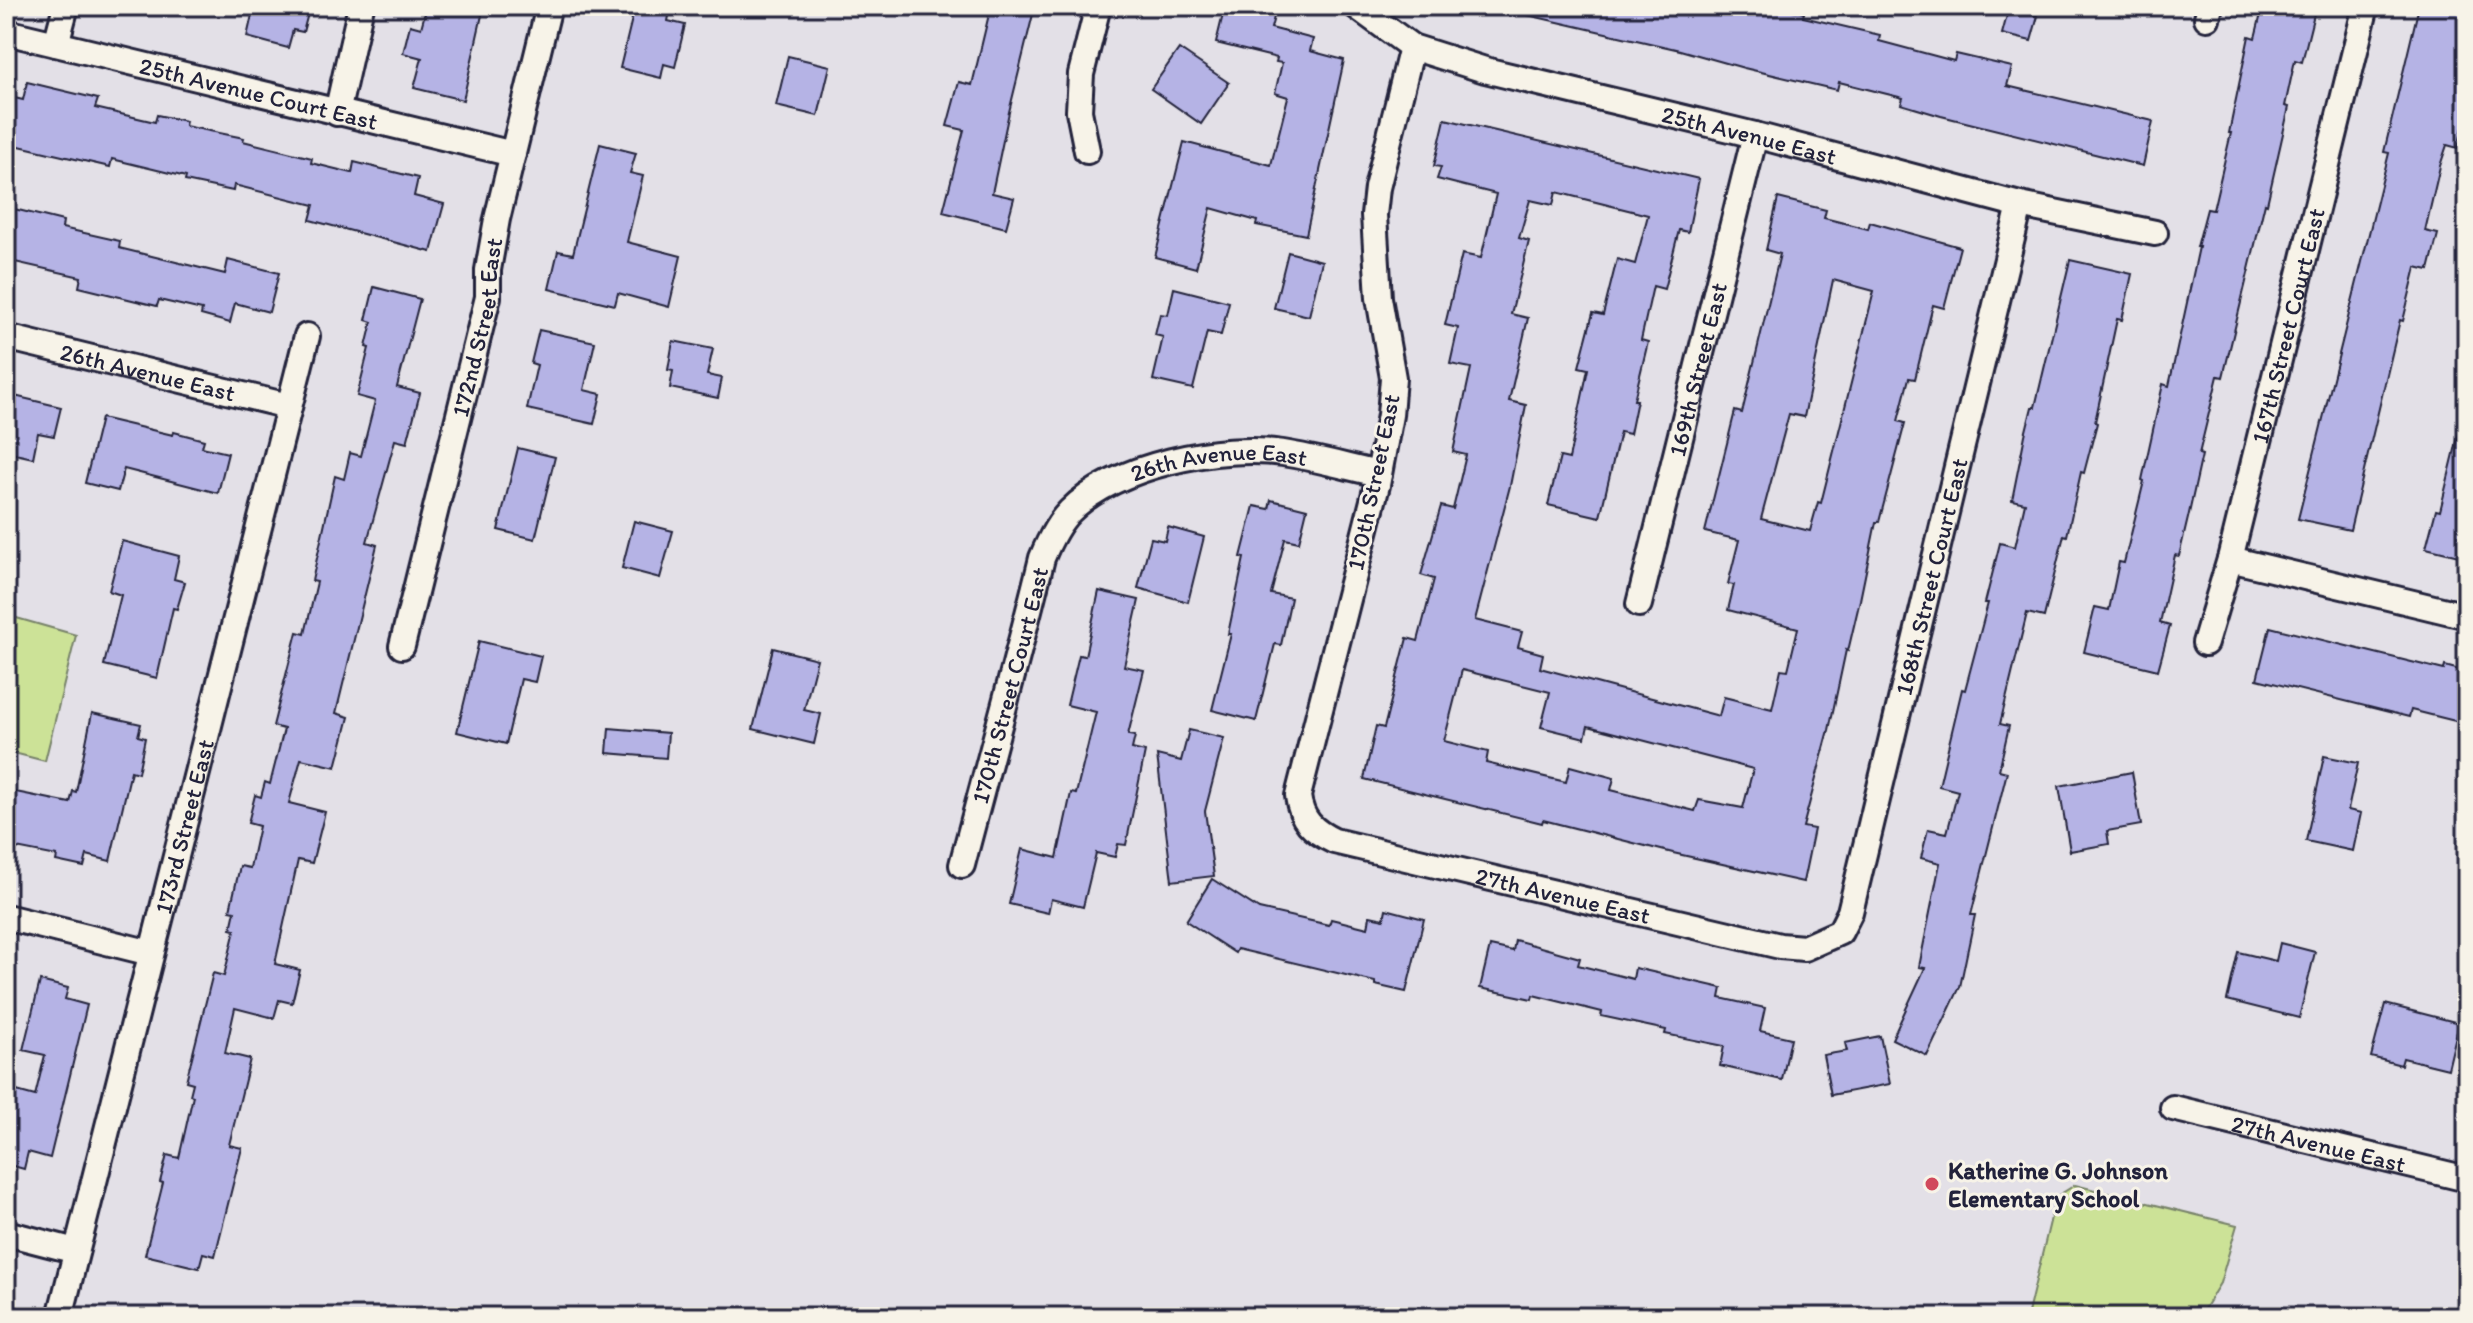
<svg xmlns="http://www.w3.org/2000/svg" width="2473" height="1323" font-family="Itim,sans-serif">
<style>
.green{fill:#cce297;stroke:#778269;stroke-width:2}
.building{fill:#b5b3e5;stroke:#22223b;stroke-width:2;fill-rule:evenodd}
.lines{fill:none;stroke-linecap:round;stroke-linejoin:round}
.street-casing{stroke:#22223b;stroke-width:30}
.street{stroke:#f7f3e8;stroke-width:24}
.poi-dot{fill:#d1495b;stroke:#f7f3e8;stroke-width:3}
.labels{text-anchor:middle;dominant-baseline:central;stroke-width:6;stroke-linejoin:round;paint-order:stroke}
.street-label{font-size:24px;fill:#22223b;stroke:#f7f3e8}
.poi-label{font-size:24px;font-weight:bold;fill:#22223b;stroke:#f7f3e8;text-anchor:start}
</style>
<rect width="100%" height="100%" fill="#e3e0e7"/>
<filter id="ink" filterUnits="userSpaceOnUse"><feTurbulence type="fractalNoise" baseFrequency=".0125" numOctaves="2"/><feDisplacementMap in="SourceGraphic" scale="16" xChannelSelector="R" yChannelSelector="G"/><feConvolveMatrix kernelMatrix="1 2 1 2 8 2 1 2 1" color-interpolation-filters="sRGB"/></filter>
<g filter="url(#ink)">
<!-- green -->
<g class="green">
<polygon points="6,615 76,635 45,761 6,751"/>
<polygon points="2075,1185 2237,1225 2220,1283 2199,1317 2027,1317 2056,1197"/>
</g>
<!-- building -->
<g class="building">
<polygon points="254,6 310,6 303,32 293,30 288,48 247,37"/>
<polygon points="427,6 484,6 463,100 414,88 422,58 403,53 410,25 421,28"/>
<polygon points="635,6 671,6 668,21 685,25 675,67 664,64 661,78 620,68"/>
<polygon points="991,6 1035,6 1009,112 992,193 1014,198 1006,228 943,212 964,130 947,126 959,82 972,85"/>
<polygon points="1225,6 1277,6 1271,28 1313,39 1310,51 1344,60 1306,235 1256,225 1257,221 1211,208 1196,268 1155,257 1184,142 1271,165 1288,97 1275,93 1282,63 1276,62 1277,58 1216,43"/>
<polygon points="1524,6 1775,6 1804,13 1803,17 1880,35 1879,41 1954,61 1956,54 2012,67 2007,86 2153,121 2143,166 1941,116 1901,104 1903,98 1839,82 1837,90 1744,68 1680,50 1523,14"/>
<polygon points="2263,6 2316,6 2302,62 2295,60 2285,106 2289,107 2267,204 2265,203 2223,377 2218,376 2199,454 2202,455 2188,518 2179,556 2175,555 2160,623 2170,626 2158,670 2084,652 2095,607 2109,610 2119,562 2124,563 2144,481 2142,480 2163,384 2169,386 2199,247 2197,247 2207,209 2213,210 2231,133 2229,133 2249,36 2255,38"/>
<polygon points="2419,6 2441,6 2467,12 2467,110 2458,148 2447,145 2440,166 2425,231 2438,234 2429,270 2416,267 2403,321 2400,320 2350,530 2298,519 2389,153 2384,152"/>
<polygon points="2009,8 2038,16 2031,41 2002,34"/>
<polygon points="1179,49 1229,83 1201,124 1151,89"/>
<polygon points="788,56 830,66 818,116 776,106"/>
<polygon points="27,82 98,99 95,108 155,122 157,115 186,121 185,126 244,138 243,141 312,158 311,163 352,173 354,162 418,178 414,196 444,204 431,252 310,220 314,205 234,185 233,191 185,181 186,177 112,159 110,167 6,143 6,96 23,100"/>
<path d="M 1445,119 L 1699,179 L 1688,232 L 1679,230 L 1664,289 L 1653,286 L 1641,340 L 1648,342 L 1634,400 L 1637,400 L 1630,434 L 1620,432 L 1600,517 L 1548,505 L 1560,457 L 1569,459 L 1588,369 L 1579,367 L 1593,313 L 1603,315 L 1617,259 L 1635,264 L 1648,215 L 1556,192 L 1553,205 L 1530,200 L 1519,238 L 1529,241 L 1511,314 L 1528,318 L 1509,401 L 1526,405 L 1510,486 L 1475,620 L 1522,632 L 1518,647 L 1543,654 L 1540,668 L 1719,716 L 1724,697 L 1772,709 L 1781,669 L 1788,670 L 1798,628 L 1728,610 L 1734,585 L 1728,584 L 1739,540 L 1705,532 L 1735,411 L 1742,413 L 1780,254 L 1766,250 L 1778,198 L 1826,210 L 1824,218 L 1868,229 L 1870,222 L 1960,247 L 1944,308 L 1933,305 L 1915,379 L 1909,378 L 1898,421 L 1905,423 L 1879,522 L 1876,522 L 1860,600 L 1848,651 L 1846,650 L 1829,730 L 1803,827 L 1814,829 L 1803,882 L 1673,853 L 1543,820 L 1542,823 L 1364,779 L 1376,726 L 1384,728 L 1407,638 L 1418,641 L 1434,579 L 1421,575 L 1441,506 L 1453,509 L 1466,455 L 1453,452 L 1471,368 L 1450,364 L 1458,328 L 1445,325 L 1462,254 L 1481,258 L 1496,194 L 1437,179 L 1441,167 L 1434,166 ZM 1833,280 L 1874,291 L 1821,503 L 1818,502 L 1810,531 L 1761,519 L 1789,414 L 1804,417 ZM 1462,670 L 1550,692 L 1541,727 L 1585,738 L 1588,726 L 1753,769 L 1743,808 L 1699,800 L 1695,811 L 1611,790 L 1614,778 L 1570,766 L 1566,782 L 1486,763 L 1488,752 L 1444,741 Z"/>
<polygon points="600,144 636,153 630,173 643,176 627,242 681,256 669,307 618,293 615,305 549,289 558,251 573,254"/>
<polygon points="6,207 63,221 62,228 120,241 119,248 225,274 228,260 279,273 269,312 235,303 230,323 201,315 202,310 159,300 157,306 79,287 81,277 6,260"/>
<polygon points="1288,252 1322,261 1309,316 1274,308"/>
<polygon points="2070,260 2132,274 2122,320 2117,319 2095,422 2097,423 2084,473 2081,472 2067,536 2064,535 2044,617 2027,613 2000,724 2009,726 1999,770 2007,772 1971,915 1975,915 1960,987 1927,1056 1892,1039 1925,968 1919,967 1940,863 1921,858 1928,829 1947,833 1958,791 1939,786 1962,689 1965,690 1988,603 1985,603 2000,543 2015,547 2025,503 2012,500 2025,435 2032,407 2035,407"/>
<polygon points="374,287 420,299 397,387 420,393 407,443 395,440 367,542 377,545 336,713 349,717 336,767 301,759 289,803 325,812 312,863 298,860 275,964 300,970 292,1003 279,1000 274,1018 235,1008 225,1053 250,1059 229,1145 242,1148 215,1256 203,1253 199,1268 145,1255 163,1183 160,1182 167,1155 179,1158 193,1096 190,1095 193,1083 186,1081 213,973 224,976 235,930 231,929 235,911 230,910 240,866 250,868 259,826 248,823 255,795 261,797 265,782 270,784 284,729 273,726 297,632 305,634 317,582 312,581 335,476 344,479 350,453 361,456 375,401 357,396 369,348 366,347 372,322 366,320"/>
<polygon points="1174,288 1229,302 1221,335 1207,332 1193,389 1153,380 1163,337 1155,335 1160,314 1168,315"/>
<polygon points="539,330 595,342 584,390 601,394 594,424 527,409 537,365 531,363"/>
<polygon points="673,341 713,349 707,375 722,378 718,398 670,388 673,371 668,370"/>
<polygon points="6,394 61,407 54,436 38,433 33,458 6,452"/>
<polygon points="101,418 173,435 174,432 204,440 202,447 228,453 218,493 124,469 118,491 85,483"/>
<polygon points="2459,433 2467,434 2467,558 2426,548 2436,510 2440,511"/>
<polygon points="518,448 555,457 535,539 498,530"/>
<polygon points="1271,500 1307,509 1299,542 1285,539 1271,594 1291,598 1281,645 1275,644 1256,721 1212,710 1231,634 1228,634 1244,558 1241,557 1254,506 1269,509"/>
<polygon points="634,521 673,531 660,578 622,568"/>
<polygon points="1168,527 1204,537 1188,602 1138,588 1151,538 1165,541"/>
<polygon points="122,541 179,556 174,579 185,582 177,609 173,608 157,678 104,665 121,595 109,591"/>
<polygon points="1099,591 1139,600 1124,666 1144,670 1128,735 1135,736 1132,749 1145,752 1126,845 1118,844 1115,857 1096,853 1083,907 1051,899 1048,913 1009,904 1022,849 1057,858 1071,793 1076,794 1096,712 1067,705 1079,655 1085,656"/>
<polygon points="2270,627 2444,670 2445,666 2467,672 2467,724 2411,710 2409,717 2257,679"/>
<polygon points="479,641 541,656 535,682 521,679 506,744 457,732"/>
<polygon points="773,648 817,659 804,710 821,714 814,744 753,729"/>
<polygon points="92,713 141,724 138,736 145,738 138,773 131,771 110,861 87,855 84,867 56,861 57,856 6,846 6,790 70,803 73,791 76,792"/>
<polygon points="609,728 668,733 666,758 607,753"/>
<polygon points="1189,730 1224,738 1205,811 1214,876 1172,881 1157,755 1181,761"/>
<polygon points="2324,756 2358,763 2348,810 2361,813 2353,851 2306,841"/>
<polygon points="2132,772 2141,825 2107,831 2109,844 2070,851 2059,786"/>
<polygon points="1212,879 1259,909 1329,925 1331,919 1368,928 1370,916 1384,919 1386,909 1424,919 1406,992 1375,985 1375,982 1237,949 1235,953 1186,921"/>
<polygon points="1515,940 1580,958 1578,965 1633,979 1635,968 1722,988 1720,998 1765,1008 1760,1031 1791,1038 1782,1080 1720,1066 1724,1046 1665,1034 1666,1030 1601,1016 1602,1012 1533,995 1532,999 1480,988 1490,946 1513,951"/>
<polygon points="2280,943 2315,952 2299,1018 2227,1000 2238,952 2276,961"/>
<polygon points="40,981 68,988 65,999 87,1005 50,1158 28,1152 24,1169 6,1164 6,1117 13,1090 35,1096 45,1055 23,1050"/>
<polygon points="2385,1004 2459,1023 2448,1069 2403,1058 2401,1065 2371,1057"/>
<polygon points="1880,1036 1890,1084 1831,1095 1823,1055 1847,1051 1845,1043"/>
</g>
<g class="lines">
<defs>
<g id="street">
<path id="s1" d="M 1356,6 L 1412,47 L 1485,70 L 1755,135 L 2020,205 L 2155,233"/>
<polyline points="2207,18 2210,6"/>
<path id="s2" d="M 6,32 L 513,154"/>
<polyline points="56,44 66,6"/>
<path id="s3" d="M 1412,47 L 1377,188 L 1374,215 L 1379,298 L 1393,378 L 1390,415 L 1377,485 L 1298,796 C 1301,820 1313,831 1334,841 L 1780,946 L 1804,948 L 1840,932 L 1850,912 L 2020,205"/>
<polyline points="337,113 361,6"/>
<polyline points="1087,151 1079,111 1081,74 1098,6"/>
<path id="s4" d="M 6,337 L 288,406"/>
<polyline points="2230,559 2467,616"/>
<path id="s5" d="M 1639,604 L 1755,135"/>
<path id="s6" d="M 2205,643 L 2230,559 L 2366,6"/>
<path id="s7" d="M 402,646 L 488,297 L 488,270 L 497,219 L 549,6"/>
<path id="s8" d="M 962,865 C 989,762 1017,661 1042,558 C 1049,541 1057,524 1070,511 C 1116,465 1220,444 1283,453 C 1315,458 1347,467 1379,474"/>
<polyline points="6,917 151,953"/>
<path id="s9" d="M 2173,1108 L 2467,1179"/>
<polyline points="6,1233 76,1251"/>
<path id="s10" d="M 60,1317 L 307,336"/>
</g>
</defs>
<!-- street casing -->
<use href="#street" class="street-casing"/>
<!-- street -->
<use href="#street" class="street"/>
</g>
</g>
<!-- markers -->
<circle class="poi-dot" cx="1932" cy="1184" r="8"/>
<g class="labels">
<!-- street labels -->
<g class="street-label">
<text stroke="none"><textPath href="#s2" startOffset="260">25th Avenue Court East</textPath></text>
<text stroke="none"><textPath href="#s1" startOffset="418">25th Avenue East</textPath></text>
<text stroke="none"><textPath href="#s6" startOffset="328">167th Street Court East</textPath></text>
<text stroke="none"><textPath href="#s7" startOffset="328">172nd Street East</textPath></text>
<text stroke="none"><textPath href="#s5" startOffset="242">169th Street East</textPath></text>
<text stroke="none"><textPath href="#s4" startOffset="146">26th Avenue East</textPath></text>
<text stroke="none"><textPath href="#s8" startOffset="534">26th Avenue East</textPath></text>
<text transform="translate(1373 482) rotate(-78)">170th Street East</text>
<text stroke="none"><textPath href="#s3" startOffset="1716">168th Street Court East</textPath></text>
<text stroke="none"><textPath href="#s8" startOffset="186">170th Street Court East</textPath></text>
<text stroke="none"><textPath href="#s10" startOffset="506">173rd Street East</textPath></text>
<text stroke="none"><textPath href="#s3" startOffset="1062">27th Avenue East</textPath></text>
<text stroke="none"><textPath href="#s9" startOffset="150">27th Avenue East</textPath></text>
</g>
<!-- poi labels -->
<g class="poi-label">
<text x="1948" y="1170">Katherine G. Johnson<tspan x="1948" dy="28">Elementary School</tspan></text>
</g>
</g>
<!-- margin -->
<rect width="2473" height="1323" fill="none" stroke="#f7f3e8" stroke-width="32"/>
<rect x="16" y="16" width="2441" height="1291" fill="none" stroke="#22223b" stroke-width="3" filter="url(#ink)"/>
</svg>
